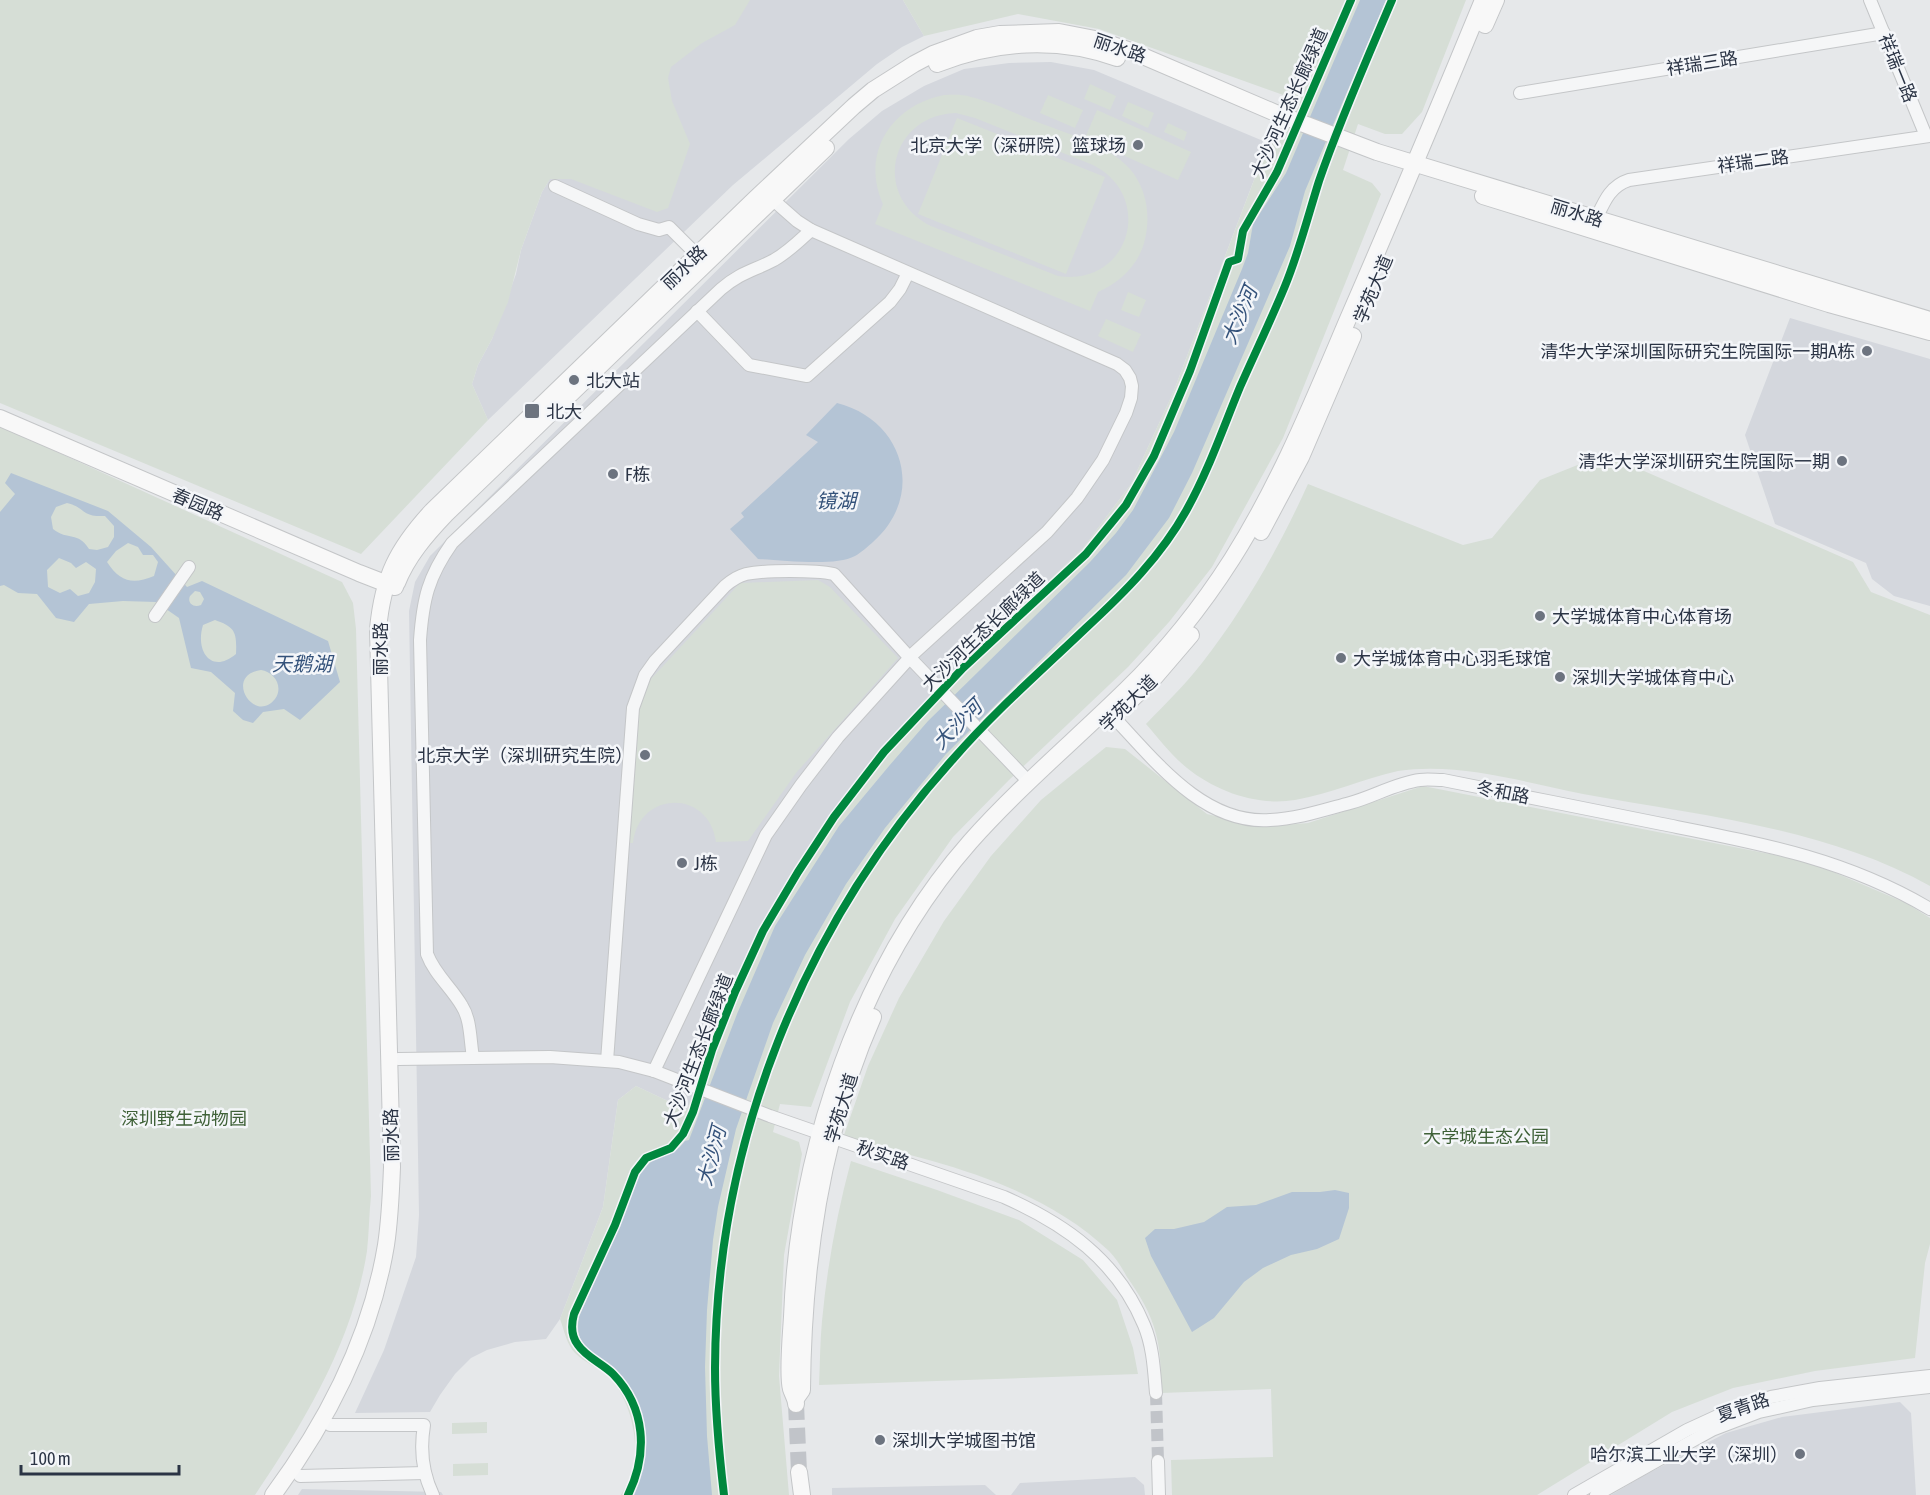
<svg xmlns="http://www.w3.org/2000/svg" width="1930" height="1495" font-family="'Asap Condensed','Noto Sans SC',sans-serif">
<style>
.built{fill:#d4d7dd}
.green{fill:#d6ded6;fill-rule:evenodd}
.water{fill:#b4c4d5;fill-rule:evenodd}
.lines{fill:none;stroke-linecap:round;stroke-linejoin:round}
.street-tunnel{stroke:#c1c4c9;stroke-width:12;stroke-dasharray:12 6;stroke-linecap:butt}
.secondary-tunnel{stroke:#c1c4c9;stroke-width:16;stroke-dasharray:16 8;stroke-linecap:butt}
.street-casing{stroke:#c4c6c8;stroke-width:14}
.secondary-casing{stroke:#c4c6c8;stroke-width:18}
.street{stroke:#f5f6f7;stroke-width:12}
.secondary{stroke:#f8f8f8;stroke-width:16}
.cycleway-casing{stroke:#f4f6f9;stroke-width:11}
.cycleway{stroke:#00873e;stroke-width:8}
.poi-dot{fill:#6c737f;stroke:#f4f6f9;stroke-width:2}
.labels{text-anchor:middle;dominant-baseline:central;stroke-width:5;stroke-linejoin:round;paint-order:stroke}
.street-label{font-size:18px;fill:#2b3445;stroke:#f4f6f9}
.poi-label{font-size:18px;fill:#2b3445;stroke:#f4f6f9;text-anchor:start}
.park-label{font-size:18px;fill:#3f6138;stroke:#f4f6f9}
.water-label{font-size:20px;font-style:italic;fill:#34527a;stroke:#f4f6f9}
</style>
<rect width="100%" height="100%" fill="#e6e8ea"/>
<!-- built -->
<g class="built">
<polygon points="627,0 903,0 924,36 902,47 877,64 733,185 488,420 472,384 478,365 492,339 516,274 521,250 542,192 548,182"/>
<polygon points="1051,62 1094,70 1268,143 1173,393 1131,484 1083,548 978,648 821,830 785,887 747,957 723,1011 687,1110 636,1086 618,1100 603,1207 560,1319 546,1339 515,1342 487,1350 471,1358 455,1374 440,1395 430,1412 355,1413 384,1350 416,1257 419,1215 409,611 415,582 430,556 849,139 882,111 924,86 964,69 1009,63"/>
<polygon points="1790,318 1930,359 1930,606 1894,596 1872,579 1866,563 1775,524 1745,435"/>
<polygon points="1900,1402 1911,1413 1916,1495 1611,1495 1645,1475 1726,1433 1782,1417"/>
<polygon points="1135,1477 1144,1485 1145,1495 1011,1495 1020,1483"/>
<polygon points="985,1485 996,1495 832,1495 832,1488"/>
<polygon points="302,1489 441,1492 443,1495 298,1495"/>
</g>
<!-- green -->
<g class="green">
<polygon points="0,0 750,0 735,25 702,43 671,67 668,78 672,101 690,144 668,208 657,212 571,179 550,179 542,192 521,250 508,302 492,339 478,365 472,384 488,420 361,554 0,403"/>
<path d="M 903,0 L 1466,0 L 1422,112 L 1402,134 L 1385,134 L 1358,124 L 1343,170 L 1372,183 L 1381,194 L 1283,438 L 1212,567 L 1169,622 L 1128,667 L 1009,780 L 953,837 L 895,919 L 850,1002 L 811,1107 L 780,1104 L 773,1132 L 799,1142 L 802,1154 L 784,1255 L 779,1376 L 789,1495 L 621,1495 C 627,1485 632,1476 634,1465 C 639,1438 629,1397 609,1377 C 599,1368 585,1363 575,1353 C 567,1345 564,1330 560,1319 L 603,1207 L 618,1100 L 636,1086 L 687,1110 L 723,1011 L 747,957 L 785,887 L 852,786 L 905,723 L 978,648 L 1083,548 L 1131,484 L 1173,393 L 1286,96 L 1099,29 L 1018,14 L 924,36 Z"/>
<polygon points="1090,84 1116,96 1110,110 1084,99"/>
<path d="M 944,95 C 953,95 962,94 971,97 C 992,102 1012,112 1032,120 C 1062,132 1108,144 1130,169 C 1146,188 1151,214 1145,239 C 1140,263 1121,282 1098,292 L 1090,311 L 875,224 L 883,204 C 860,153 892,105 944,95 ZM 956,113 L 975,118 L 1093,165 C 1156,197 1129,287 1058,276 L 931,226 C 871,196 890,115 956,113 Z"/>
<polygon points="1048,95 1083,110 1075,128 1040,113"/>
<polygon points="1128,102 1154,113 1148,128 1122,116"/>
<polygon points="1097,110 1191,152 1178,180 1085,138"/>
<polygon points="957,118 1105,177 1066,274 918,214"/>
<polygon points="1168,123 1187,132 1184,141 1164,132"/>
<polygon points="1128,292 1146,300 1139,317 1121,310"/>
<polygon points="1106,319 1141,334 1133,352 1098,336"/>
<path d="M 0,426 L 342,582 L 353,603 L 356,629 L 371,1196 C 369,1214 369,1233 367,1251 C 353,1341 305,1421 255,1495 L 0,1495 Z"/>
<path d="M 1605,454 L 1853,562 L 1871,592 L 1930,615 L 1930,886 C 1827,828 1698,815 1583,794 C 1523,782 1459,762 1398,771 C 1363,779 1330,794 1295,800 C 1257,806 1217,792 1187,768 C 1172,756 1159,739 1146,724 C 1165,704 1185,685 1202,663 C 1245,608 1280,546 1308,484 L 1463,545 L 1492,538 L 1540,480 Z"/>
<path d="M 818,580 L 830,587 L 898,658 L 796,773 L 748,841 L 716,842 C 709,789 639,790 633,843 L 627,843 L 636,714 L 643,695 L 650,680 L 740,583 Z"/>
<path d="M 1106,747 L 1125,749 L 1207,814 L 1260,827 L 1308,823 L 1423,786 L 1810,862 L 1906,903 L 1930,918 L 1930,1244 L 1925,1263 L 1915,1358 L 1815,1371 L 1733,1388 L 1672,1412 L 1537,1495 L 1172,1495 L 1171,1460 L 1273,1457 L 1271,1389 L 1161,1393 C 1161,1373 1161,1353 1156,1334 C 1151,1313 1139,1294 1127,1277 C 1122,1268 1116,1258 1109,1251 C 1037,1183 936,1161 843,1138 L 868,1066 L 899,998 L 944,921 L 991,856 L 1041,800 Z"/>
<path d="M 851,1161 L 937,1190 L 1019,1220 L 1083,1260 L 1117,1300 L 1133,1348 L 1138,1374 L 819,1385 C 820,1364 820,1342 822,1321 C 827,1267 837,1213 851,1161 Z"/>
<polygon points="487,1422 487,1433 452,1434 452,1423"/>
<polygon points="488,1463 488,1475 453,1476 453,1464"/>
</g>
<!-- water -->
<g class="water">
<path d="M 1360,0 L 1386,0 L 1305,191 L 1290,246 L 1192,473 L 1169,518 L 1126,575 L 946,754 L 885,828 L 846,884 L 805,955 L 773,1023 L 736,1129 L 718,1207 L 713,1240 L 707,1310 L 705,1367 L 707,1436 L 712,1495 L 633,1495 C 650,1454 649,1402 615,1370 C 595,1352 573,1348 579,1317 L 641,1172 C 657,1151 672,1159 685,1141 L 689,1140 L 737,1014 L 775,926 L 839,826 L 889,766 L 928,721 L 1090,562 L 1116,533 L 1133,510 L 1174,432 L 1242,269 L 1248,253 L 1253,224 L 1286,173 Z"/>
<path d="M 837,403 C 904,420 926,495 873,542 C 868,546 861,553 855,556 C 835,567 782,560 758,559 L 730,529 L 744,517 L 741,513 L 818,442 L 806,435 Z"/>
<path d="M 11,473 L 108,511 L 151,547 L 187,587 L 202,581 L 328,641 L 340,682 L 300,720 L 284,709 L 263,712 L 253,723 L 243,720 L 233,711 L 235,693 L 211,672 L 191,668 L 179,618 L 156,602 L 123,601 L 89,604 L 74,622 L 56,618 L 37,594 L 18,593 L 4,585 L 0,586 L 0,512 L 15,494 L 5,483 ZM 67,503 C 87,508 80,517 105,516 L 114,526 L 114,537 L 108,547 L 97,550 L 89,549 C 78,531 68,541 53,529 L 51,517 L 56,507 ZM 128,543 L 138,547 L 143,555 L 153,555 L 158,562 L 154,576 C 133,585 120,582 107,562 L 116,551 ZM 59,558 L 71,563 L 76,568 L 86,562 L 96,569 L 95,582 L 89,593 L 78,596 L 70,589 L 60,593 L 48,587 L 47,570 ZM 195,591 L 200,592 L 204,599 L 201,605 C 193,608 187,603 190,596 ZM 215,620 C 235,627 237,632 236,654 C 211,675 195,651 203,625 ZM 261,670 C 274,672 284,686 275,699 C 254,725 223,675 261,670 Z"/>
<polygon points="1335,1190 1349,1193 1349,1208 1339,1239 1317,1249 1291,1255 1263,1268 1244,1282 1214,1318 1192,1332 1151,1256 1145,1238 1155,1229 1174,1229 1204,1222 1227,1207 1256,1205 1292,1192 1320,1192"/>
</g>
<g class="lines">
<!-- street-tunnel -->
<polyline class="street-tunnel" points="1156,1393 1158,1461"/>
<!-- secondary-tunnel -->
<polyline class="secondary-tunnel" points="796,1404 799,1472"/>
<defs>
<g id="street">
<polyline points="1870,0 1926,136"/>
<polyline points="1520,93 1884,33"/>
<polyline points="555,186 638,224 659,230 669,227 697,255"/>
<path d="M 1596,219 C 1604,202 1610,186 1629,180 L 1930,136"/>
<polyline points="697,311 749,365 807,376 890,302 900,289 908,273"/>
<polyline points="155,616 189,567"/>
<path d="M 1106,709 C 1150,754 1200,825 1270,820 C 1297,819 1324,810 1350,803 C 1373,797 1396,783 1420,780 C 1427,779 1435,780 1443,780 C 1516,795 1589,809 1662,824 C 1758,843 1844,858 1930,909"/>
<path d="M 473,1057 C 470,1041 471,1020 462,1006 C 451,987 435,975 427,954 L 420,640 C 423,599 428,577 452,543 L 721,289 C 741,272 753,271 774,260 C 788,252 799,241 811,230"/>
<path d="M 398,1059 L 550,1057 L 619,1062 L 654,1071 L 770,1116 L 1004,1197 C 1065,1224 1117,1260 1144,1325 C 1153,1346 1154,1370 1156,1393"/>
<path d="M 607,1061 L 633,708 L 645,675 L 655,661 L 725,586 C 732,580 738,576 746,574 C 765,570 815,570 834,574 L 910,658 L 1029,782"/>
<polyline points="654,1071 766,835 801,785 838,737 914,653 1047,532 1077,498 1103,460 1126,413 1131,398 1132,386 1130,378 1125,370 1117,364 811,230 797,221 772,199"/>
<path d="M 330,1425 L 424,1425 C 420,1449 422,1472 433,1495"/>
<polyline points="1158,1461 1159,1495"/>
<polyline points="300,1476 425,1473"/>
<polyline points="1574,1495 1687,1430 1737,1407 1771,1397 1820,1388 1930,1376"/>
<polyline points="1596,1495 1692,1441 1712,1430 1759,1412 1813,1400 1930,1387"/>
</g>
<g id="secondary">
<polyline points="1485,25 1496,0"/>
<path d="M 937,64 C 995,41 1058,37 1117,58"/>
<polyline points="1483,196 1829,304 1930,332"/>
<polyline points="0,418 359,573 395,587"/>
<polyline points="1261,532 1301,457 1353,336"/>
<path d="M 397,583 C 407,557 426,535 446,514 L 826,148"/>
<polyline points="1129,702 1155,677 1191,635"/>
<path d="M 797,1397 L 802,1390 C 803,1262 821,1135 873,1017"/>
<path d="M 796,1404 C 796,1399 793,1395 791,1389 C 787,1375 791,1334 792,1317 C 798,1152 860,967 970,842 C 1018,788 1074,741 1126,690 C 1166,651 1202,606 1232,559 C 1280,483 1313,401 1348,319 C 1394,213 1439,107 1483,0"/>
<polyline points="799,1472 802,1495"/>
<path d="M 273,1495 C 327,1422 371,1336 386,1245 C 390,1219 391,1193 392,1167 L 378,629 C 383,577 397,549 432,511 L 755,199 L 854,106 L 873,90 L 914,64 L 933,54 L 977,38 L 1000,34 L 1059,32 L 1095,39 L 1131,51 L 1278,114 L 1377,152 L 1930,320"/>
</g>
</defs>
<!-- street casing -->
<use href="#street" class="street-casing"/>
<!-- secondary casing -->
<use href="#secondary" class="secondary-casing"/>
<!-- street -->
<use href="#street" class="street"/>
<!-- secondary -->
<use href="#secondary" class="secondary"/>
<defs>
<g id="cycleway">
<path d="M 628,1495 C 648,1454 646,1408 613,1374 C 603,1364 586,1357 578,1345 C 571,1336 571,1325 574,1314 L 615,1225 L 635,1172 L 646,1158 L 671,1148 L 683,1134 L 693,1112 L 712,1050 L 735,992 L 763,931 L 798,872 L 834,817 L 884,752 L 963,668 L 1086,554 L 1126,505 L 1154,456 L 1190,371 L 1229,262 L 1238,259 L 1243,231 L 1277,172 L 1351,0"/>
<path d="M 724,1495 C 719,1453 715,1410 715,1368 C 716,1142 803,925 954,758 C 995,711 1042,670 1087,627 C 1124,593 1161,556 1186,511 C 1208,472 1223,428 1240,387 C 1255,353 1271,320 1285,286 C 1299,252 1308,216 1319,181 C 1340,120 1367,59 1392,0"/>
</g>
</defs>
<!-- cycleway casing -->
<use href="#cycleway" class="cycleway-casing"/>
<!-- cycleway -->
<use href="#cycleway" class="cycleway"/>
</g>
<!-- markers -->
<g class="poi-dot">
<circle cx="1138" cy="145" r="6"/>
<circle cx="1867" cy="351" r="6"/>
<circle cx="574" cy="380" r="6"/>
<rect x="524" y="403" width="16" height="16" rx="3"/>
<circle cx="1842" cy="461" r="6"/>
<circle cx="613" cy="474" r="6"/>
<circle cx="1540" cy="616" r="6"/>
<circle cx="1341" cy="658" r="6"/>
<circle cx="1560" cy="677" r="6"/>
<circle cx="645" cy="755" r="6"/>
<circle cx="682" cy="863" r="6"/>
<circle cx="880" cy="1440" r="6"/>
<circle cx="1800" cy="1454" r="6"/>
</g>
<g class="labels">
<!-- street labels -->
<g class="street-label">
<text transform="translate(1120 48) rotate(19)">丽水路</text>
<text transform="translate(1702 63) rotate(-9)">祥瑞三路</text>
<text transform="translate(1898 68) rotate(68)">祥瑞一路</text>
<text transform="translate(1289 103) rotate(-66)">大沙河生态长廊绿道</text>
<text transform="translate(1753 161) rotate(-8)">祥瑞二路</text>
<text transform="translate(1577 213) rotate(17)">丽水路</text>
<text transform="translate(684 267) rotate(-44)">丽水路</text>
<text transform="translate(1373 289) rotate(-67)">学苑大道</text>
<text transform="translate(198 504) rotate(23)">春园路</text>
<text transform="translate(983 631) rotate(-44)">大沙河生态长廊绿道</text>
<text transform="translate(380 649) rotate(-90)">丽水路</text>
<text transform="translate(1128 703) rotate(-44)">学苑大道</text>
<text transform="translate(1503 792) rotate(11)">冬和路</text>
<text transform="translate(698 1050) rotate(-69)">大沙河生态长廊绿道</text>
<text transform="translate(841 1108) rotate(-73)">学苑大道</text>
<text transform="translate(391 1135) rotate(-91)">丽水路</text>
<text transform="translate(883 1155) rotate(19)">秋实路</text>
<text transform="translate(1743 1407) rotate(-19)">夏青路</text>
</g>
<!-- poi labels -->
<g class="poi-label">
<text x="1126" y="145" text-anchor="end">北京大学（深研院）篮球场</text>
<text x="1855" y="351" text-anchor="end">清华大学深圳国际研究生院国际一期A栋</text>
<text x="586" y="380">北大站</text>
<text x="546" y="411">北大</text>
<text x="1830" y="461" text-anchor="end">清华大学深圳研究生院国际一期</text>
<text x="625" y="474">F栋</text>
<text x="1552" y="616">大学城体育中心体育场</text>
<text x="1353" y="658">大学城体育中心羽毛球馆</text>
<text x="1572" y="677">深圳大学城体育中心</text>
<text x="633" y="755" text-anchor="end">北京大学（深圳研究生院）</text>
<text x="694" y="863">J栋</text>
<text x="892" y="1440">深圳大学城图书馆</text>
<text x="1788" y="1454" text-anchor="end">哈尔滨工业大学（深圳）</text>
</g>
<!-- park labels -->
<g class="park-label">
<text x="184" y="1118">深圳野生动物园</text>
<text x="1486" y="1136">大学城生态公园</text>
</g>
<!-- water labels -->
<g class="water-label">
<text transform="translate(1239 315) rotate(-67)">大沙河</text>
<text x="836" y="500">镜湖</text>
<text x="302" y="663">天鹅湖</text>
<text transform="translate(957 724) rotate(-45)">大沙河</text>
<text transform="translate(711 1156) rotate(-75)">大沙河</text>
</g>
</g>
<!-- scale -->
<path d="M21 1465v9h158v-9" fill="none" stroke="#2b3445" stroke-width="3"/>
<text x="30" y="1465" font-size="18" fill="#2b3445" stroke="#f4f6f9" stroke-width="4.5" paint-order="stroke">100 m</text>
</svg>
